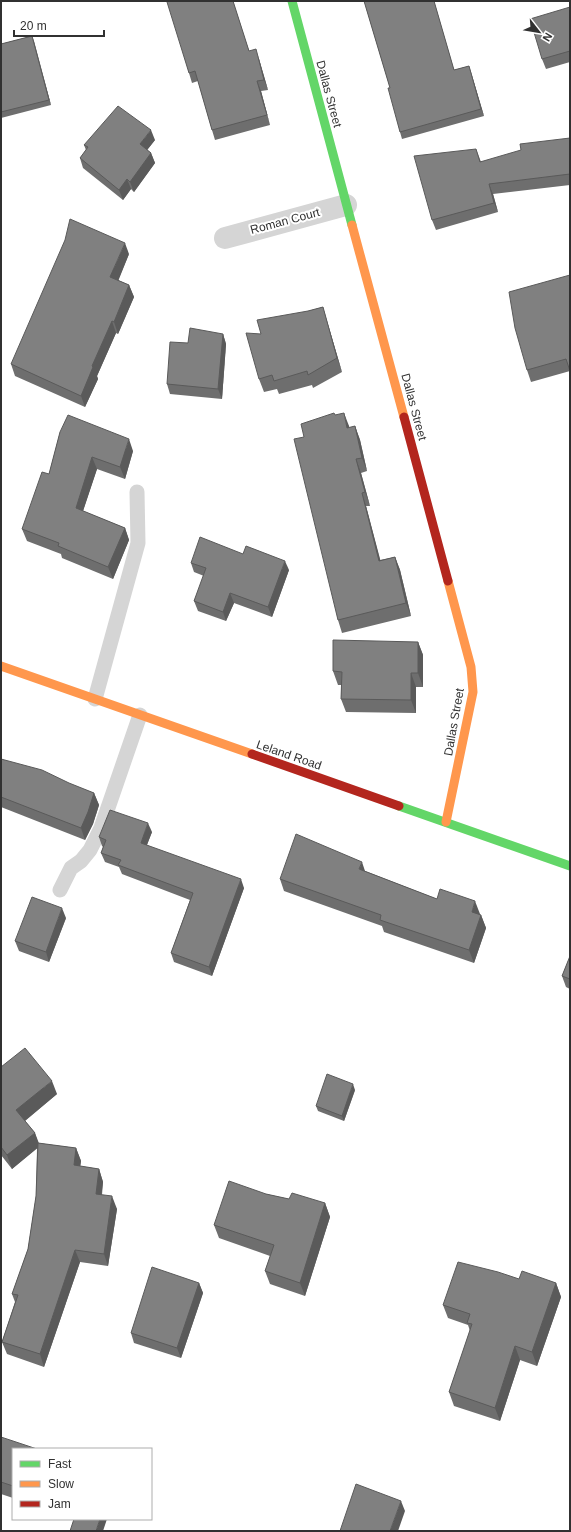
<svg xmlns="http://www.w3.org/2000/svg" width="571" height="1532" font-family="Helvetica,sans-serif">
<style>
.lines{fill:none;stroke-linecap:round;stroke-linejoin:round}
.lane{stroke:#d5d5d5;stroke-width:15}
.street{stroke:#d5d5d5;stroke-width:22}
.fast{stroke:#63d668;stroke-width:9}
.slow{stroke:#ff974d;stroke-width:9}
.jam{stroke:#b3261e;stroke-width:9}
.wall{fill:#6e6e6e}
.shaded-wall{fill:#5a5a5a}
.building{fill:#808080;stroke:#5a5a5a}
.labels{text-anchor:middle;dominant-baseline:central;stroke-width:4;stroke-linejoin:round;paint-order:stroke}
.street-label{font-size:12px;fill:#313131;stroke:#fff}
</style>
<rect width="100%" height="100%" fill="#fff"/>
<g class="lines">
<!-- lane -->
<g class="lane">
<polyline points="95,699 138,543 137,492"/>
<polyline points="60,890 71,868 81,861 90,850 101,828 140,715"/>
</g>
<!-- street -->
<polyline class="street" points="225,238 346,205"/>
<!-- fast -->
<g class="fast">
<polyline points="292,1 352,225"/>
<polyline points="399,806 570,866"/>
</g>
<!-- slow -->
<g class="slow">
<polyline points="352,225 404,417"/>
<polyline points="1,666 252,754"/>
<polyline points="446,822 473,692 471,667 448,581"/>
</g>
<!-- jam -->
<g class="jam">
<polyline points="404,417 448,581"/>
<polyline points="252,754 399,806"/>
</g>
</g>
<!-- wall -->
<g class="wall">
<polygon points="169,1 233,1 249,51 259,59 268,90 261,91 270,125 215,140 212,130 198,81 192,83 189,73"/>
<polygon points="364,1 434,1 454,70 469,66 484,116 402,139 400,132 390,88"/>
<polygon points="570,7 570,62 546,69 542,59"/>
<polygon points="32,36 51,105 1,118 1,44"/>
<polygon points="570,138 570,185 493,194 498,212 436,230 432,220 476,149 481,162"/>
<polygon points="155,140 147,150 151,153 155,163 134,192 131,189 123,200 83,168 80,158 86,150 84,145"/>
<polygon points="129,254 118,280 129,285 134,297 118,334 116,333 97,376 98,379 85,407 15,376 11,364"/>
<polygon points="570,275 570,371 531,382 527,370"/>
<polygon points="323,307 327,321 342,372 313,388 312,385 279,394 277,389 264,392 259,379 261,334 308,311"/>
<polygon points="223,334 226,344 222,399 170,394 167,384 188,343"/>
<polygon points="335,415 349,426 349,428 355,426 360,440 367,471 361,473 370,506 366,506 380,560 395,557 400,570 411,616 342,633 338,620 304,437"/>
<polygon points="60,432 133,451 125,479 97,469 83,511 125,528 129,540 113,579 62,558 61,554 27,541 22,529 49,474"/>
<polygon points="191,563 289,570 272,617 234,603 226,621 198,611 194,601 204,576 194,572"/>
<polygon points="418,642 423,655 423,687 416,687 416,713 346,712 341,699 341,685 338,685 333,671"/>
<polygon points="1,759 94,793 99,805 93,824 85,840 1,807"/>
<polygon points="152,832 147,845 244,888 212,976 174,962 171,953 190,900 122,874 119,867 105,862 101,853 103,847 102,846 99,837"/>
<polygon points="365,871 437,899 480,914 479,915 481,915 486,928 474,963 384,932 382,926 284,891 280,879"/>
<polygon points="66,918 49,962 19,951 15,941"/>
<polygon points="570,956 570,989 566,987 562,976"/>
<polygon points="1,1067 57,1094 25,1121 35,1133 38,1143 76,1148 81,1161 80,1166 99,1169 103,1182 102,1195 117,1209 108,1266 80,1262 44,1367 7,1354 2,1342 15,1302 12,1294 28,1249 36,1196 37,1148 12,1169 1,1155"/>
<polygon points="355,1090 344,1121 318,1111 316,1106"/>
<polygon points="266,1194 289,1199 325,1203 330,1217 305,1296 270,1284 265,1271 270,1256 219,1238 214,1225"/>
<polygon points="519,1279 556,1283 561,1297 537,1366 520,1360 500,1421 454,1406 449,1392 470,1331 468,1325 448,1318 443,1305"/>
<polygon points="199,1283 203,1293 181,1358 134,1343 131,1333"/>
<polygon points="1,1437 13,1449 13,1498 1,1494"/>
</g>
<!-- shaded-wall -->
<g class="shaded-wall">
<polygon points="32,36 34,41 51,105 49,100"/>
<polygon points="256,49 259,59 268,90 264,80"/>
<polygon points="469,66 471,72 484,116 481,109"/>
<polygon points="257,81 261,91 270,125 267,115"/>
<polygon points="151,130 155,140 144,154 140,144"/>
<polygon points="151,153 155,163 134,192 130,182"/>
<polygon points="127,179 131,189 123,200 119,190"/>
<polygon points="489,184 493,194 498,212 494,203"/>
<polygon points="125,243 129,254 115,289 110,277"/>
<polygon points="129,285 134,297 118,334 114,322"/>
<polygon points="323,307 327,321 342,372 337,358"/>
<polygon points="112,321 116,333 97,376 98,379 85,407 81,396 92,366"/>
<polygon points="223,334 226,344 222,399 218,389"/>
<polygon points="344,413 349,426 352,442 347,428"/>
<polygon points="355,426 360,440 367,471 362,458"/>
<polygon points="129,439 133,451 125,479 120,467"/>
<polygon points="92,457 97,469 80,520 76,508"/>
<polygon points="356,459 361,473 370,506 365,492"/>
<polygon points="362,493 366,506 384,574 379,561"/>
<polygon points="125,528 129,540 113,579 108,567"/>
<polygon points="395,557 400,570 411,616 406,603"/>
<polygon points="285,561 289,570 272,617 268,607"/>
<polygon points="230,593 234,603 226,621 223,612"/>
<polygon points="418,642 423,655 423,687 418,673"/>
<polygon points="411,673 416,687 416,713 411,700"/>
<polygon points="94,793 99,805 93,824 85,840 81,828"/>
<polygon points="148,823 152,832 144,852 141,843"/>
<polygon points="362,862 366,874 359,869"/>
<polygon points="241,879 244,888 212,976 209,967"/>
<polygon points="475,901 480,914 476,924 472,912"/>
<polygon points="62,908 66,918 49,962 46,952"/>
<polygon points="481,915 486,928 474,963 469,950"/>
<polygon points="52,1081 57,1094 21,1124 16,1110"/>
<polygon points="353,1084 355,1090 344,1121 342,1116"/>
<polygon points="35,1133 40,1146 12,1169 7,1155"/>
<polygon points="76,1148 81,1161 79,1178 74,1165"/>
<polygon points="99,1169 103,1182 100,1206 96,1194"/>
<polygon points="112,1196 117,1209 108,1266 104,1254"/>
<polygon points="325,1203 330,1217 305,1296 300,1283"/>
<polygon points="75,1250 80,1262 44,1367 40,1354"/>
<polygon points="199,1283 203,1293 181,1358 177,1348"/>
<polygon points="556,1283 561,1297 537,1366 532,1352"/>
<polygon points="515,1346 520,1360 500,1421 495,1408"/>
<polygon points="401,1501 405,1511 398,1531 390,1531"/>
<polygon points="100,1519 107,1519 103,1531 96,1531"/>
</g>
<!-- building -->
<g class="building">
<polygon points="169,1 233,1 249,51 256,49 264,80 257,81 267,115 212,130 195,71 189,73 167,2"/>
<polygon points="364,1 434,1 454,70 469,66 481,109 400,132 388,88 390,88"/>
<polygon points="570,7 570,51 542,59 530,19"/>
<polygon points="32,36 49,100 1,112 1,44"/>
<polygon points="118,106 151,130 140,144 151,153 130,182 127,179 119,190 80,158 88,147 84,145"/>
<polygon points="570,138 570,174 489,184 494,203 432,220 414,156 476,149 480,162 521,150 520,144"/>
<polygon points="70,219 125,243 110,277 129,285 114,322 112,321 92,366 93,367 81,396 11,364 65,240"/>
<polygon points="570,275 570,371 566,359 527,370 515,328 509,292"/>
<polygon points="323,307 337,358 308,375 307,371 274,381 272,375 259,379 246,333 261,334 257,320 308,311"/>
<polygon points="190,328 223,334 218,389 167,384 170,342 188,343"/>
<polygon points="334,413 335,415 344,413 347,428 355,426 362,458 356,459 365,492 362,493 379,561 395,557 406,603 338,620 294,439 304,437 301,424"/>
<polygon points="68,415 129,439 120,467 92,457 76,508 125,528 108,567 58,546 59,543 22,529 42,472 49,474 60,432"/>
<polygon points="200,537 243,554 246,546 285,561 268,607 230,593 223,612 194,601 206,568 191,563"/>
<polygon points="333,640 418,642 418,673 411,673 411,700 341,699 342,672 333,671"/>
<polygon points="1,759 42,770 69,783 94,793 88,812 81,828 1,797"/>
<polygon points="110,810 148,823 141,843 241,879 209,967 171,953 193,893 118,865 121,860 101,853 106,840 99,837"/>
<polygon points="296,834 362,862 359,869 437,899 440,889 475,901 472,912 481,915 469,950 380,920 381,915 280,879"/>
<polygon points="32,897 62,908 46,952 15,941"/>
<polygon points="570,956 570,979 562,976"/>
<polygon points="25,1048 52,1081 16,1110 35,1133 7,1155 1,1147 1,1067"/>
<polygon points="327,1074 353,1084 342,1116 316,1106"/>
<polygon points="38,1143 76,1148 74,1165 99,1169 96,1194 112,1196 104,1254 75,1250 40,1354 2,1342 18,1295 12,1294 28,1249 36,1196"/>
<polygon points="229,1181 266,1194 289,1199 292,1193 325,1203 300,1283 265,1271 274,1245 214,1225"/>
<polygon points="458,1262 498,1272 519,1279 522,1271 556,1283 532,1352 515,1346 495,1408 449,1392 472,1324 467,1323 470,1314 443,1305"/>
<polygon points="152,1267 199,1283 177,1348 131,1333"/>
<polygon points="1,1437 37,1449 13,1449 13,1486 1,1482"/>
<polygon points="356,1484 401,1501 390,1531 340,1531"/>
<polygon points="74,1519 100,1519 96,1531 70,1531"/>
</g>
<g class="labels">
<!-- street labels -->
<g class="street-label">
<text transform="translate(329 94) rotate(75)">Dallas Street</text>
<text transform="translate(285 221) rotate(-15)">Roman Court</text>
<text transform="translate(414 407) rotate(75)">Dallas Street</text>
<text transform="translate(454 722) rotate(-80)">Dallas Street</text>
<text transform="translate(289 755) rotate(19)">Leland Road</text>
</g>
</g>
<!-- border -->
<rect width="571" height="1532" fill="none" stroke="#313131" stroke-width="4"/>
<!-- legend -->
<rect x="12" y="1448" width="140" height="72" fill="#ffffff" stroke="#adadad"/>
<rect x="20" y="1461" width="20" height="6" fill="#63d668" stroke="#adadad"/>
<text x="48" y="1468" font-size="12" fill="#313131">Fast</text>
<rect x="20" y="1481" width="20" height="6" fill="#ff974d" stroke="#adadad"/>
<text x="48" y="1488" font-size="12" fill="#313131">Slow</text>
<rect x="20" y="1501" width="20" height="6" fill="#b3261e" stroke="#adadad"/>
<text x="48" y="1508" font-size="12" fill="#313131">Jam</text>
<!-- north arrow -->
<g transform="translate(539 32) rotate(121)" stroke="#ffffff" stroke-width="3" paint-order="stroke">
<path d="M0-3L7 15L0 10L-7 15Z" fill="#313131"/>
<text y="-6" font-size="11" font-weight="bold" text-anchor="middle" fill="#313131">N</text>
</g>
<!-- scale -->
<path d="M14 30v6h90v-6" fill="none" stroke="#313131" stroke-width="2"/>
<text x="20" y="30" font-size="12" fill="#313131" stroke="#ffffff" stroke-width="3" paint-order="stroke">20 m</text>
</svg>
